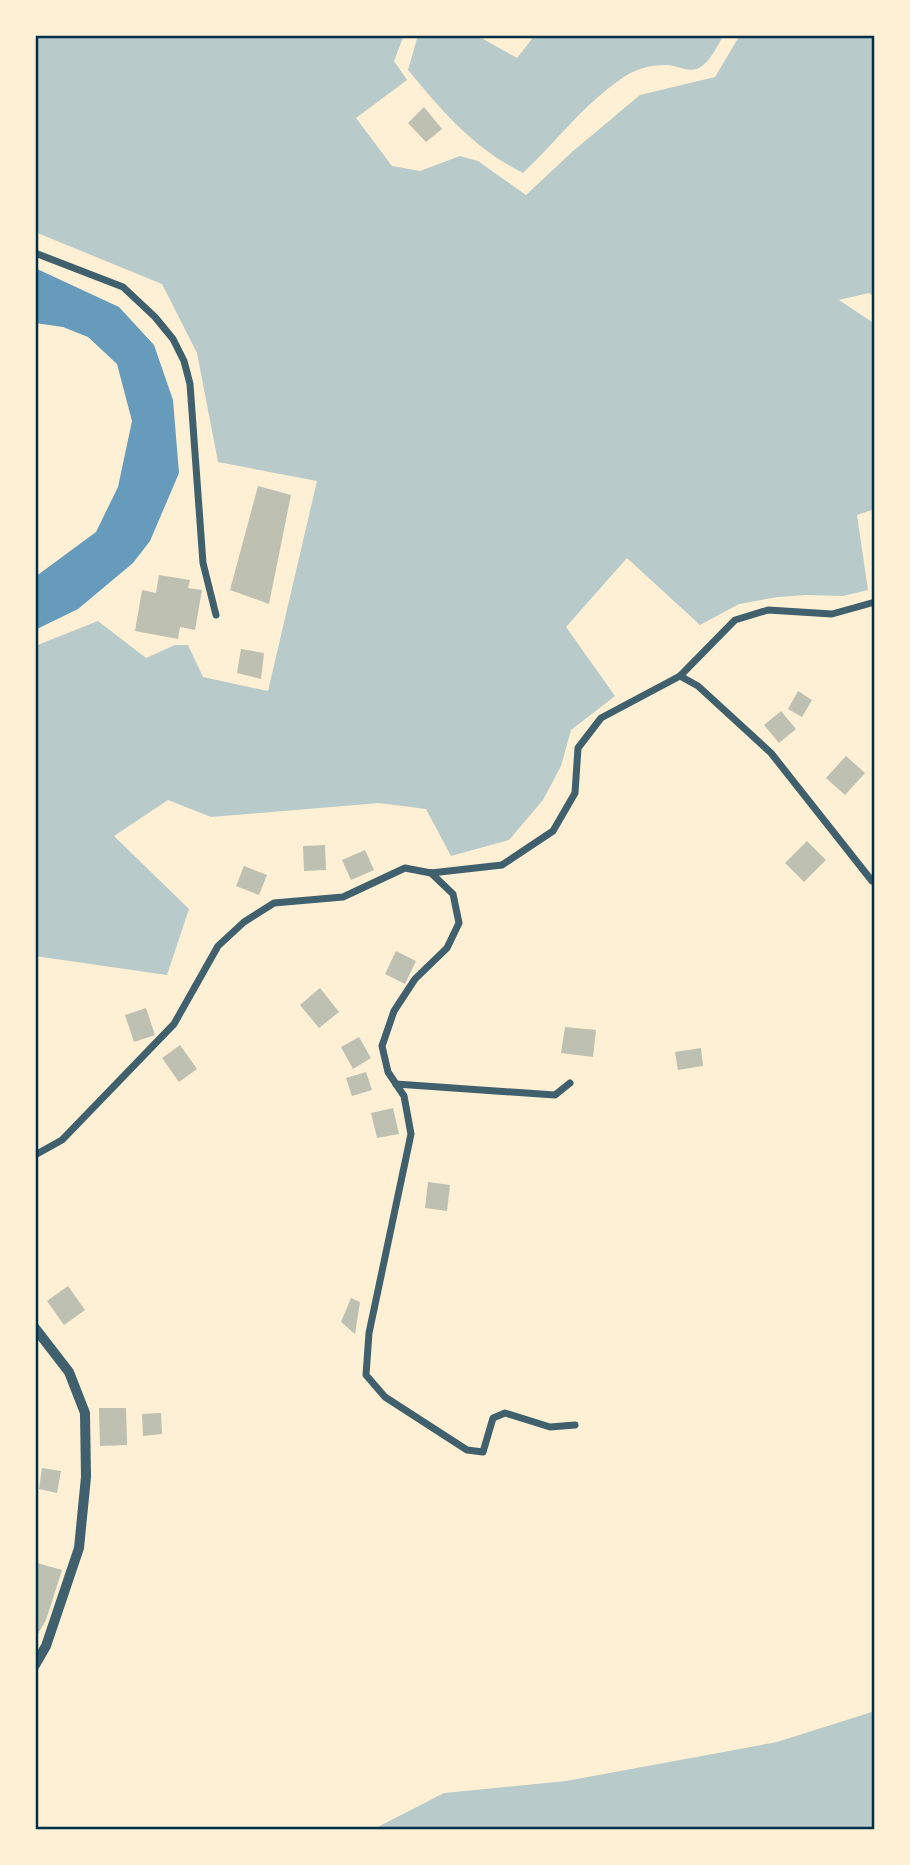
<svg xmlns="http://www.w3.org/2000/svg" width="910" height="1865" font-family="Cabin,sans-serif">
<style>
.green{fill:#b9caca}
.water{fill:#669bbc}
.building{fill:#bec0b2}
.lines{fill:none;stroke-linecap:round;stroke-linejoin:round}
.minor{stroke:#3f606c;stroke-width:7}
.tertiary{stroke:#3f606c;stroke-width:10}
.neatline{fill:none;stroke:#003049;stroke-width:2.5}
</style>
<rect width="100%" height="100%" fill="#fdf0d5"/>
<!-- green -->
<g class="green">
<polygon points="35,35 404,35 394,61 407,80 356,118 392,166 420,171 460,156 478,161 526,195 572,152 640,95 715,77 740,35 875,35 875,297 869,293 839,300 875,324 875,509 857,515 868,590 843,596 806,595 778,597 739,604 700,625 627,558 566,627 615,696 571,730 561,766 543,800 509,840 451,856 426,809 379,803 211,817 168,800 114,836 189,909 167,975 35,956 35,646 98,621 146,658 175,645 188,645 203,677 268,691 317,481 218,462 197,353 162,284 35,232"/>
<path d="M 418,35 L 476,35 L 517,58 L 535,35 L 724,35 C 718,44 711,60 702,66 C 690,75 679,65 666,65 C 649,65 635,69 621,79 C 583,105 556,142 523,173 C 473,148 443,112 408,70 Z"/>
<polygon points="875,1711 875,1830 372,1830 444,1793 566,1781 777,1742"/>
</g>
<!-- water -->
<polygon class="water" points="35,268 119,307 154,345 173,400 179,473 150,541 133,563 78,609 35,630 35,577 96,532 118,487 132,421 117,364 88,337 63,327 35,323"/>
<!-- building -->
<g class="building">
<polygon points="424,107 442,129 426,142 408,123"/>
<polygon points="258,486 291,495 269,604 230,590"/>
<polygon points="159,575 190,580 188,588 202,590 195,630 180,627 178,639 135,631 142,590 156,593"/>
<polygon points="241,649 264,653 261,679 237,673"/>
<polygon points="798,691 812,700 802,717 788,709"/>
<polygon points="781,711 796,729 779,743 764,725"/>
<polygon points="846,756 865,773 845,795 826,778"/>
<polygon points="807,841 826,860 804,882 785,863"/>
<polygon points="325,845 326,870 304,871 303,846"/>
<polygon points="365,850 374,870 351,880 342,860"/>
<polygon points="244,866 267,875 259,895 236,886"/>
<polygon points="396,951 416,961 405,984 385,974"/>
<polygon points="320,988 339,1012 319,1028 300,1005"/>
<polygon points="146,1008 155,1035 134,1042 125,1015"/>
<polygon points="565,1027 596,1030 593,1057 561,1053"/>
<polygon points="359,1037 371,1058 353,1069 341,1047"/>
<polygon points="180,1045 197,1069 179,1082 162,1058"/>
<polygon points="701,1048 703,1066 678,1070 675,1052"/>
<polygon points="366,1072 372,1090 352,1096 346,1078"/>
<polygon points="393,1108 399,1134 377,1138 371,1113"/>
<polygon points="428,1182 450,1185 447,1211 425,1208"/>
<polygon points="68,1286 85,1310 64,1325 47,1301"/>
<polygon points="351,1298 360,1302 355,1334 341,1322"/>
<polygon points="99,1408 126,1408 127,1445 100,1446"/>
<polygon points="161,1413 162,1434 143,1436 142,1414"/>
<polygon points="42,1468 61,1471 57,1493 39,1489"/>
<polygon points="37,1563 62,1570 46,1620 35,1639"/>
</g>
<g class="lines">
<!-- minor -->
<g class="minor">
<polyline points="35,253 123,287 155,317 173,339 184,361 190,384 203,563 216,615"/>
<polyline points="680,676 698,686 771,753 872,881 875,882"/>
<polyline points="431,873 453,894 459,923 447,948 415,979 394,1011 382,1046 388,1072 404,1096 411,1134 369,1333 366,1375 385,1397 467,1450 483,1452 493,1418 505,1413 550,1427 575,1425"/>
<polyline points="396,1084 555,1095 570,1083"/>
<polyline points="35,1155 62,1140 174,1024 218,946 244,922 274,903 343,897 405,868 431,873 502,865 553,831 575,793 578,748 601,718 680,676 735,620 768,610 832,614 875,602"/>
</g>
<!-- tertiary -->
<polyline class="tertiary" points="35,1328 69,1372 85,1413 86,1477 79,1548 46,1646 35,1665"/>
</g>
<!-- border -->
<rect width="910" height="1865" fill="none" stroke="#fdf0d5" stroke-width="74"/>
<rect x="37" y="37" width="836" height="1791" class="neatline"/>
</svg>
